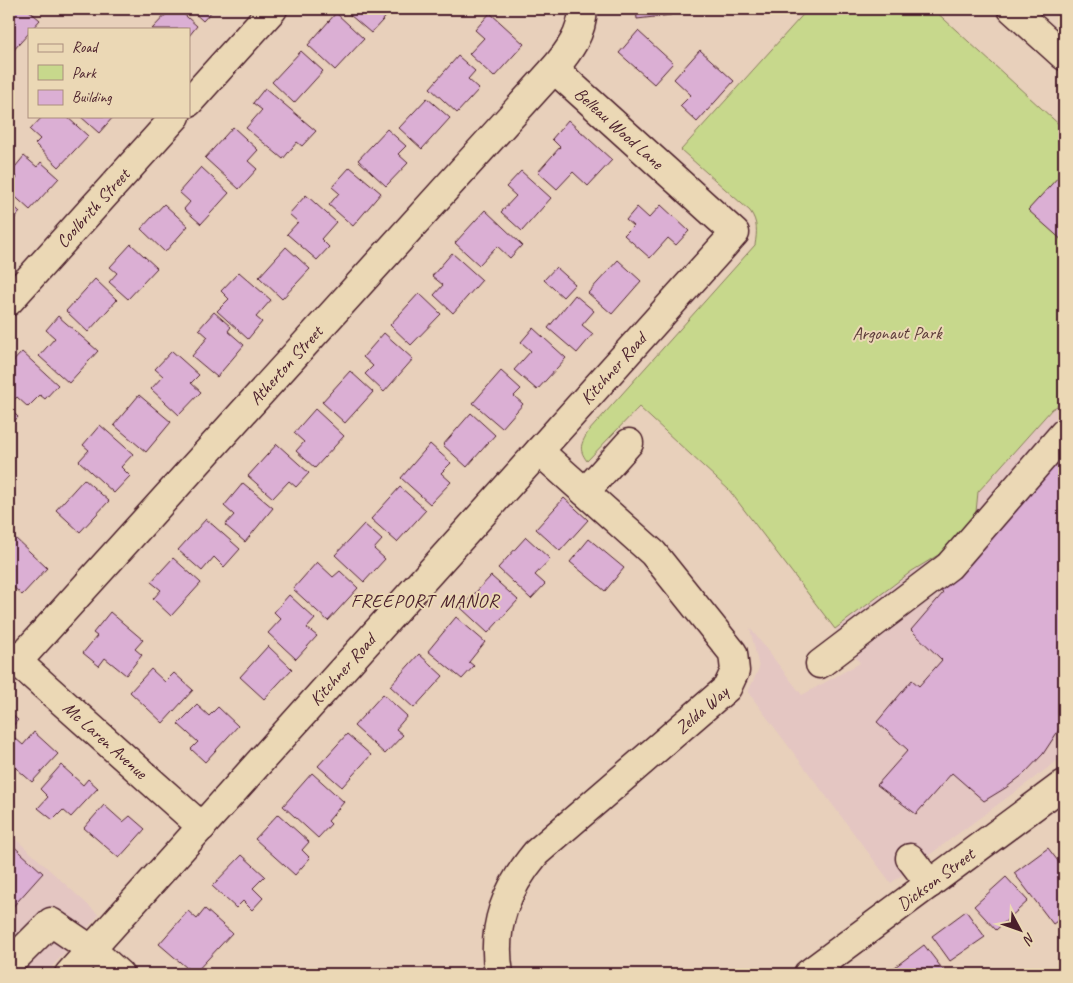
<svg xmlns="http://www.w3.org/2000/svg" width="1073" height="983" font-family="Caveat,sans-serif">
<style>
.built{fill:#e4c6c2}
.green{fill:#c7d88c;stroke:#887c5c}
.building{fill:#dbafd4;stroke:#4a1f2b}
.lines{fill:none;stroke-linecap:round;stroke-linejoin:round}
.minor-casing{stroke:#4a1f2b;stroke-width:31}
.minor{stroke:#ebd8b5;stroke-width:28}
.labels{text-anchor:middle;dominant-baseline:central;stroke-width:4;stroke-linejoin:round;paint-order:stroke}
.street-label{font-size:18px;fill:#4a1f2b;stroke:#ebd8b5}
.park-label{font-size:18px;fill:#5d3b3a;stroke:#ebd8b5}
.neighbourhood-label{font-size:19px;letter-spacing:1px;fill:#4a1f2b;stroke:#ebd8b5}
</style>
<rect width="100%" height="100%" fill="#e8d0bb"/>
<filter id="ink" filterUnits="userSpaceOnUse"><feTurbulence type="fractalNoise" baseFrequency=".02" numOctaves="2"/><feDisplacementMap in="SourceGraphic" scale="10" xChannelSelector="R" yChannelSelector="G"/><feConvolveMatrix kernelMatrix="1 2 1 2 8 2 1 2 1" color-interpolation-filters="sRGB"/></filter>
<g filter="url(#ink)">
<!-- built -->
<g class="built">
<polygon points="1064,402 1064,756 891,883 748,692 759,668 750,628 802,695 860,663 835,629 912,571 956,544 975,522 978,492 1052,409"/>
<polygon points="9,833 99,915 45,974 9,974"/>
</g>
<!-- green -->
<path class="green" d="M 808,9 L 933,9 L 1064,129 L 1064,402 L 1052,409 L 978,492 L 975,522 L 956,544 L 912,571 L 835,629 L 729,490 L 639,407 L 587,461 C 578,449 581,444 588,432 L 755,245 C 757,232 758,222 750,211 L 681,150 Z"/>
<!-- building -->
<g class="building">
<polygon points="9,9 27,9 40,20 32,29 29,29 29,33 11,53 9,51"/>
<polygon points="171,9 178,9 197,26 189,36 189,29 152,29"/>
<polygon points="190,9 212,9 213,10 203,21"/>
<polygon points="343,9 393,9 371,33"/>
<polygon points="636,9 671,9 671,15 637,19"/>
<polygon points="336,13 364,39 335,70 308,45"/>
<polygon points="490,13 524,44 494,77 469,54 484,38 475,30"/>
<polygon points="638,31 673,63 654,84 619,53"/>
<polygon points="700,50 734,81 697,122 680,106 691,95 674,79"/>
<polygon points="301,51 323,71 294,103 272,82"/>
<polygon points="458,56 475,71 468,79 479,89 457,113 430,88"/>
<polygon points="265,88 316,131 302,146 297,142 283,159 246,128 262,110 253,103"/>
<polygon points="427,98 450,118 422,149 399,128"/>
<polygon points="43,116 66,116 88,136 59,167 35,144 40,139 30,130"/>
<polygon points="80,116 114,116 99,133"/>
<polygon points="568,120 612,160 588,186 573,172 557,189 538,172 560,147 552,139"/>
<polygon points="233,127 258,150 248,161 257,169 239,189 205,158"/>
<polygon points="387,129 406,146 398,154 408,163 386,186 358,160"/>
<polygon points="24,156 37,167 41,162 59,178 30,210 9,191 9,188 17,178 11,172"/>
<polygon points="201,167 229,193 201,224 184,209 190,202 179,192"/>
<polygon points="350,167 381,193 353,226 329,205 339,193 332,187"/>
<polygon points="521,171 551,198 522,231 501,212 516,196 506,187"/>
<polygon points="1061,174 1064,177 1064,242 1028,210"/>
<polygon points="306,195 336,222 321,239 329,247 317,260 287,234 298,222 289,214"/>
<polygon points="9,202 20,212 9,225"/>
<polygon points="164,204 188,226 165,252 141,229"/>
<polygon points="661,205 689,231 676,245 668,238 650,258 624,235 633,226 626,220 637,207 649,218"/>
<polygon points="485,210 522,245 510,258 497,246 479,265 455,243"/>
<polygon points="131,244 157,268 128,299 109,282 117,273 110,267"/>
<polygon points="286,247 310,269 282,299 259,277"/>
<polygon points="452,253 482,280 453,313 434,295 443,285 432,276"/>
<polygon points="618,260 641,281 612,314 588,293"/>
<polygon points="556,267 575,284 563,297 544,280"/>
<polygon points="239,272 271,300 256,317 262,322 248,339 217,311 229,299 221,291"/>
<polygon points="95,279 117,300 88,332 66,311"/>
<polygon points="419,293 441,314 411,345 390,325"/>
<polygon points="575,295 594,311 582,325 593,334 577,353 548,328"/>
<polygon points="214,312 231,327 228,331 244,345 217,377 192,356 208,337 199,329"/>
<polygon points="58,316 98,351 69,383 39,356 55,338 46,330"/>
<polygon points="533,328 566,358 537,390 514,370 531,351 521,342"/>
<polygon points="384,333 413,359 384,392 365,374 373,366 363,357"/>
<polygon points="172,351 199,375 191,383 201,392 179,415 151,389 163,376 155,369"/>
<polygon points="22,352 58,385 45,399 40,395 28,407 17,397 12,402 9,399 9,366"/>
<polygon points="350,371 373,392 345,423 322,402"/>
<polygon points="501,371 521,389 514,396 523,404 502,428 473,403"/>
<polygon points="139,395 171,422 146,452 114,425"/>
<polygon points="9,408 18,417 9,427"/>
<polygon points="315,409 344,436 315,468 296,451 304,442 294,433"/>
<polygon points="471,413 495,435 467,467 443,445"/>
<polygon points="100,425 133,454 121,467 130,476 114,493 79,461 89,450 83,445"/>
<polygon points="277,444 309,473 296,487 289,481 273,498 248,476"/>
<polygon points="430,444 451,463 441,473 451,482 430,504 401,478"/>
<polygon points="1064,448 1064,722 1043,754 1024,774 1007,787 984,801 952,773 916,814 877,785 908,750 877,722 912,680 919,686 942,660 911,630 943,593 939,590"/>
<polygon points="84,479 109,501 80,532 56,510"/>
<polygon points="243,483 273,508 245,542 225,525 234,515 224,506"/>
<polygon points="400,487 426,510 397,542 371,519"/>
<polygon points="564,498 588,520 560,551 536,529"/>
<polygon points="206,519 240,549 224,567 214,557 202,571 178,550"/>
<polygon points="364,524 382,540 374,549 385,559 364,582 335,555"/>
<polygon points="14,537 47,568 22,595 9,583 9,573 12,570 9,566 9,543"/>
<polygon points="526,537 550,559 535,575 545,584 531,599 498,568"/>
<polygon points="589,539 624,568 605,591 570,562"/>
<polygon points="173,558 201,583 171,616 153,599 161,590 151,582"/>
<polygon points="317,562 333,577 340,571 358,588 328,621 293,589"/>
<polygon points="491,576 518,600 488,633 461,608"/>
<polygon points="289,595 315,619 307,628 317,636 296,659 268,633 281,619 274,612"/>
<polygon points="110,612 143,640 135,649 142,655 126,675 105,658 99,666 83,653 97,636 93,633"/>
<polygon points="456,617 485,642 469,662 474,666 462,679 428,651"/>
<polygon points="268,646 292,669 264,699 240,677"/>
<polygon points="419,654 443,676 414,708 390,686"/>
<polygon points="151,669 165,682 174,673 193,690 163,723 130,692"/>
<polygon points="383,694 407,716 396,729 403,735 385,754 354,726"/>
<polygon points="197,705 209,716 218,707 238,726 205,762 191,749 198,742 178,724"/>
<polygon points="9,712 18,720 9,730"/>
<polygon points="34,732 58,754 32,782 9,762 9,745 15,738 23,745"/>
<polygon points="347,734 371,755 342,787 318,766"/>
<polygon points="61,765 83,785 88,779 98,788 71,817 63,810 53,820 38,808 48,797 40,789"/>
<polygon points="312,773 344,802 328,821 331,824 318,838 283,806"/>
<polygon points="104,805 123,822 130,816 145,829 119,858 84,828"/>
<polygon points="278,814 309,842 302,850 310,858 295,875 255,839"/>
<polygon points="9,842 43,873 9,911"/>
<polygon points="1048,848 1064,869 1064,916 1053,924 1014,873"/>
<polygon points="242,855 265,876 253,888 263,898 252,910 243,901 236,908 212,886"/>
<polygon points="1006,877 1028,901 996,930 974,906"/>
<polygon points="205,909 232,933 194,974 159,944 188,911 197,919"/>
<polygon points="966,911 985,937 950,961 932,936"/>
<polygon points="924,945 944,971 939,974 894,974 891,970"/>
</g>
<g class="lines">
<defs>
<g id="minor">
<polyline points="1012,9 1064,56"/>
<polyline points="189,102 273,9"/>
<path id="s1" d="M 9,301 L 176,116"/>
<polyline points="585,492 629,443"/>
<path id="s2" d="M 9,654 L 202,827"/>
<path id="s3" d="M 18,661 L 554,69 C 569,51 582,34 583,9"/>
<polyline points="820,664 949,566 1064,433"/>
<polyline points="910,858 930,884"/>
<polyline points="9,964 51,922 92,950 119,974"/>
<path id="s4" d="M 69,974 L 735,233 L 554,69"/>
<path id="s5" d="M 499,974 C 491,926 506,889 536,853 L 727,688 L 735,671 L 733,653 L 653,553 L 539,451"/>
<path id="s6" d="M 808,974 L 1064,784"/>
</g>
</defs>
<!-- minor casing -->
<use href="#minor" class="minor-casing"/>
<!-- minor -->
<use href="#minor" class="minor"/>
</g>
</g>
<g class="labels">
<!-- street labels -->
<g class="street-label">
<text transform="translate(619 128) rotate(42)">Belleau Wood Lane</text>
<text stroke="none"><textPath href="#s1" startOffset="125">Coolbrith Street</textPath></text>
<text stroke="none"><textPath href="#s3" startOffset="399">Atherton Street</textPath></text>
<text stroke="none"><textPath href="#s4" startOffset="814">Kitchner Road</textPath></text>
<text stroke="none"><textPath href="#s4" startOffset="409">Kitchner Road</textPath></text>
<text stroke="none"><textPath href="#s5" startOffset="350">Zelda Way</textPath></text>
<text stroke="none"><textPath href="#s2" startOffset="129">Mc Laren Avenue</textPath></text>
<text stroke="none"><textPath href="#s6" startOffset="159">Dickson Street</textPath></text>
</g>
<!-- park labels -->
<g class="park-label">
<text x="897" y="333">Argonaut Park</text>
</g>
<!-- neighbourhood labels -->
<g class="neighbourhood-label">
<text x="425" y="601">FREEPORT MANOR</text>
</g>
</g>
<!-- margin -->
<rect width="1073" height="983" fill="none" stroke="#ebd8b5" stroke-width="30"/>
<rect x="15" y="15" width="1043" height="953" fill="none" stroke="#4a1f2b" stroke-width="2" filter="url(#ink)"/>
<!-- legend -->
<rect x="28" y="28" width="162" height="90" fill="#ebd8b5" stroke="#ab8e7e"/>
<rect x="38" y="44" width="25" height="8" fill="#ebd8b5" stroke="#ab8e7e"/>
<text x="72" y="52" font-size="15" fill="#4a1f2b">Road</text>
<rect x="38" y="65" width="25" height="15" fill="#c7d88c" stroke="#ab8e7e"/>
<text x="72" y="78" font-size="15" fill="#4a1f2b">Park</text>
<rect x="38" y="90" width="25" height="15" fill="#dbafd4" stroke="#ab8e7e"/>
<text x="72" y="102" font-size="15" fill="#4a1f2b">Building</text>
<!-- north arrow -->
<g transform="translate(1020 930) rotate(131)" stroke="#ebd8b5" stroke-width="4" paint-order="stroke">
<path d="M0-4L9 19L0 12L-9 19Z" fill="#4a1f2b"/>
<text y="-8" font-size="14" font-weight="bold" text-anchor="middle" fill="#4a1f2b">N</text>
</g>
</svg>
